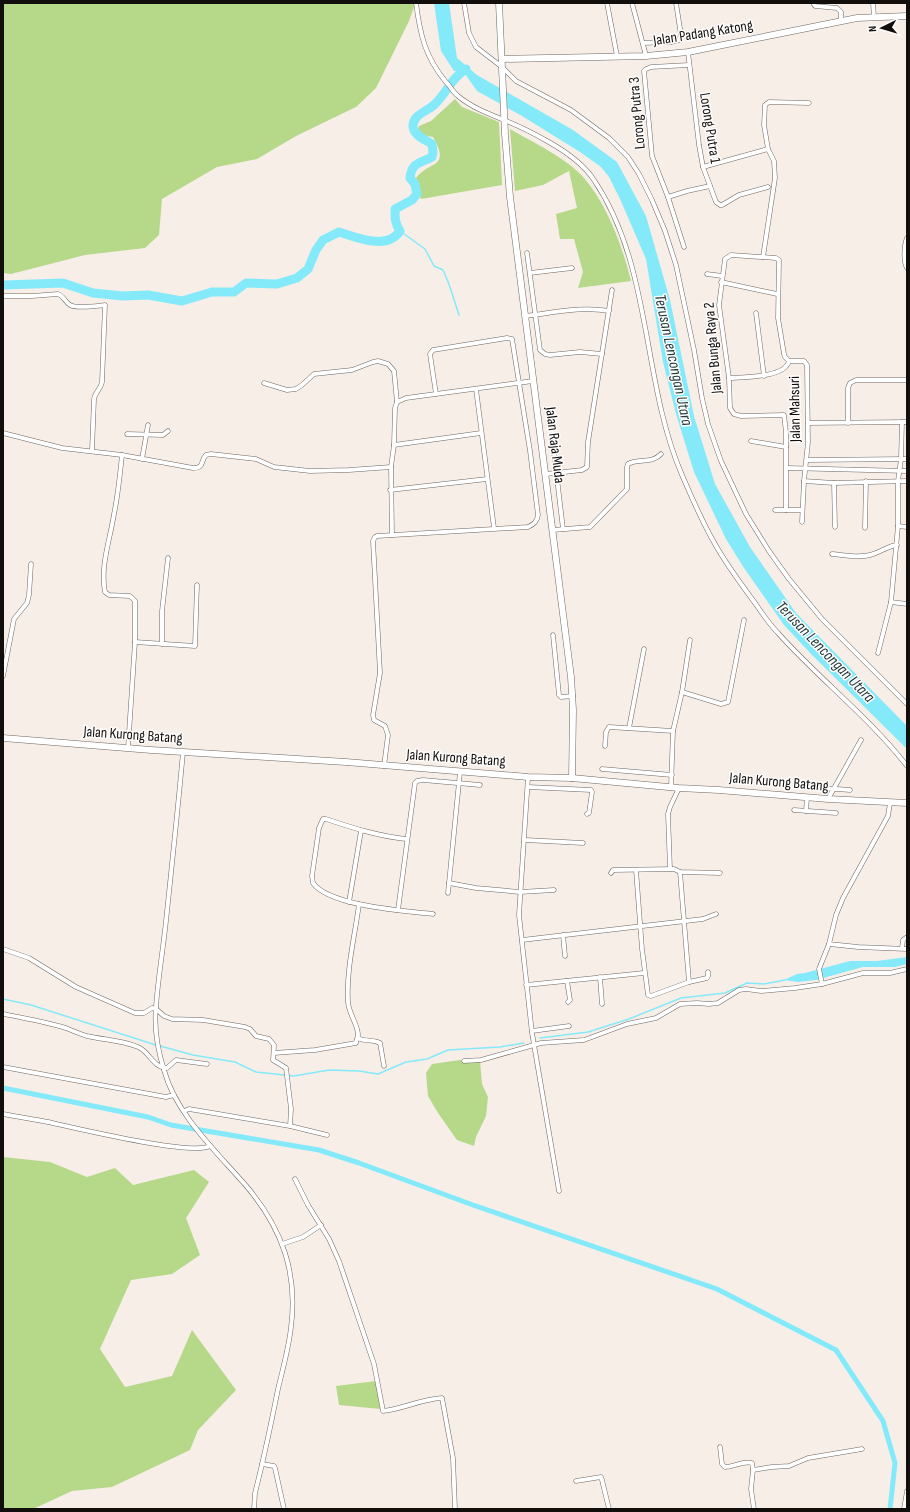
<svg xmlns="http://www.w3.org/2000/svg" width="910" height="1512" font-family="'Sofia Sans Condensed',sans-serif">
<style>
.green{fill:#b6d889}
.water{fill:#84eafa}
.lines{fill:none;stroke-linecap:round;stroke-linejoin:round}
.stream{stroke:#84eafa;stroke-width:1.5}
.canal{stroke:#84eafa;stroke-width:5}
.river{stroke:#84eafa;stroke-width:9}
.street-casing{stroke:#6d6660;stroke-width:5}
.secondary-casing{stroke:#6d6660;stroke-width:7}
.street{stroke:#fff;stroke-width:4}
.secondary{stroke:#fff;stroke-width:6}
.labels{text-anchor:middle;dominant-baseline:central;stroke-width:3;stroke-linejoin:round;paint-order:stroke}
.street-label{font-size:15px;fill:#110e0c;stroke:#fffdfc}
.water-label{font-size:16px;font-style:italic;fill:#21393d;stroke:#fffdfc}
</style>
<rect width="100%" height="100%" fill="#f7eee8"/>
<!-- green -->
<g class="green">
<polygon points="3,3 414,3 415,4 409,21 376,88 356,107 296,136 257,159 217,167 162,199 159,235 145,248 85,255 11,274 3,273"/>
<path d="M 455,99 L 462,107 L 499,122 L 502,185 L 421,199 L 415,180 C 427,160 452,170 433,137 L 417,134 L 419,126 L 431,121 Z"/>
<path d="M 510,129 C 532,142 567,158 584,178 C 607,204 623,248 631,281 L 578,288 L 583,272 L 574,239 L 560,239 L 556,214 L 577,208 L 569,171 L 543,185 L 515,191 Z"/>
<polygon points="460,1060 467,1063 480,1061 482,1084 488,1097 486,1116 476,1137 474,1146 457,1140 438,1113 428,1096 426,1073 432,1064"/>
<polygon points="3,1157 50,1162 87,1177 115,1168 133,1185 194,1170 209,1182 186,1218 200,1255 172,1274 131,1280 100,1349 125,1387 172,1376 192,1330 236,1390 198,1430 190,1450 112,1487 72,1491 33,1509 3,1509"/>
<polygon points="376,1381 380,1409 339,1405 336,1386"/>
</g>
<!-- water -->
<g class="water">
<polygon points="434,3 449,3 457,58 477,75 573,130 617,162 646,216 670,300 694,416 715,484 750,547 796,613 907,726 907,749 811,654 784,625 744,568 726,539 694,472 676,414 663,362 646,259 620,199 609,177 601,167 580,152 522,116 477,91 463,71 454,71 441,51"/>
<polygon points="907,957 907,964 895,967 863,967 816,980 798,982 784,980 797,974 805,973 850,961 877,961"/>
</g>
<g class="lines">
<!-- stream -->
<g class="stream">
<polyline points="400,231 425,249 434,266 443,270 449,284 459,315"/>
<polyline points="3,999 31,1005 156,1045"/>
<polyline points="540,1038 588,1032 629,1019 681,998 725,993 747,983 764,984 785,980"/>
<polyline points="160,1046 193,1055 235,1062 256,1072 294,1076 329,1070 359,1071 378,1074 406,1062 427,1059 448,1050 500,1047 524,1043"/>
</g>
<!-- canal -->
<polyline class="canal" points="3,1088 148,1117 171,1125 319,1150 359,1163 473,1205 717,1289 836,1350 883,1421 895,1463 890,1509"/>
<!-- river -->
<path class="river" d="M 3,285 L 63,283 L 93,293 L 123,296 L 148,295 L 182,301 L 212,292 L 234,292 L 246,283 L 277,284 L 297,278 L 308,269 L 316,250 L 323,240 L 339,232 C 356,237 387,251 400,231 C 395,224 395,218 395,209 L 412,200 L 417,194 L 415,184 L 410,178 C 412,162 419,164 432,157 L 433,152 L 432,144 C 426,140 412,135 413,125 C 414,114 428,111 435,104 C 447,93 450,79 466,69"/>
<defs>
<g id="street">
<path d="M 416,3 C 420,34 425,57 446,82 C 450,86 453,92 458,96 C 471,107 489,114 504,120 C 519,126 533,133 547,141 C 565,151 583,163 594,180 C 653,268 641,380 682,475 C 692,498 702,522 715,544 C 726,564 741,584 755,603 C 762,613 769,624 778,633 C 819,679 869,717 907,766"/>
<polyline points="464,3 469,33 476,47 502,67 516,81 571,110 609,138 628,157 639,174 652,200 665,231 676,265 694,350 702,398 708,424 721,461 746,514 769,551 789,579 822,619 907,704"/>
<polyline points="607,3 617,56"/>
<polyline points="632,3 646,56"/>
<polyline points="813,3 815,6 837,8 841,12 841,20"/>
<polyline points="873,3 874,17"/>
<polyline points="643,43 671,42 679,40 681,35 676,3"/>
<polyline points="688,52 699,145 703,167 716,202 720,205 722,205 739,195 768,187"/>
<polyline points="689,65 651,67 646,69 644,71 652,156 668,197 687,191 710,186"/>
<polyline points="703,167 768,149"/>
<polyline points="668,197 684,247"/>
<path d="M 907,238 C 904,245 903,261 907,268"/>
<polyline points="527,253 540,350 545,354 550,355 580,352 602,354"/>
<polyline points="763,257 775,178 774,161 768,149 764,125 765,105 769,102 809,103"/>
<polyline points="530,273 572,268"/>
<polyline points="707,274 722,276"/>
<polyline points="721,282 777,294"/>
<path d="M 3,296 L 32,296 L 58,294 C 64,296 65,302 70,305 C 77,309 96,306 105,305 L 102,382 C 101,389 95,392 94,399 L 92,451"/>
<polyline points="756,313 764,376"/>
<path d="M 525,316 C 553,313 581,306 609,311"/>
<path d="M 729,378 C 743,377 785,378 789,361"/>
<polyline points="264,383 287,390 296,389 302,385 314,374 352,370 373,362 378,361 388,364 394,371 397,402"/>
<polyline points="476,389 494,528"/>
<polyline points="902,422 901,459 898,481 898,526 891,602 907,604"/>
<polyline points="808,423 907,422"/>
<polyline points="848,423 848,388 850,383 856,380 907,380"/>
<path d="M 3,433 L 62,448 L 122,455 L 193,468 C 205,468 200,461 206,455 L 211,454 L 256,459 L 274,467 L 310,471 L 349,470 L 391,467"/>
<polyline points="127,434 163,435 168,431"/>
<polyline points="751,441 786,447"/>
<polyline points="394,445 481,433"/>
<polyline points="554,453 563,529"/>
<path d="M 122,455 C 120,475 118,495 114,514 C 110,540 100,566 105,592 L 109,595 L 130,596 L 135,601 L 135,642 L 128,748"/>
<polyline points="142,459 148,425"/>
<polyline points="807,460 907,459"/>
<polyline points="787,468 907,471"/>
<polyline points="546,474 582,470 587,467 588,442 612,290"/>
<polyline points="804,481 834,483 907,481"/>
<polyline points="834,483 835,527"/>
<polyline points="390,490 487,479"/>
<polyline points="775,510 802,510"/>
<polyline points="786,510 786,432 784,415 741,416 734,414 730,408 729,378 719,305 725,259 731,255 776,258 779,260 778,318 784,354 785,357 789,361 804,361 807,365 808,442 804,481 802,522"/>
<polyline points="898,526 907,527"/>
<polyline points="865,528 866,481"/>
<path d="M 553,530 L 590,527 L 627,489 L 627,467 L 628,464 C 638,458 652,464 661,454"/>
<polyline points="392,535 391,467 394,445 395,408 397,402 406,398 533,381"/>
<path d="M 832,554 C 844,555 859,558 870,555 C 880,553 887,546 897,545"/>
<polyline points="553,635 559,695 561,697 573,696"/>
<polyline points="135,642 195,646 197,585"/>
<polyline points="162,644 162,611 168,558"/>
<polyline points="878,653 891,602"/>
<polyline points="3,676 14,619 27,603 29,595 31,564"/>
<polyline points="682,692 721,704 728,702 744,620"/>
<polyline points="629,728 644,649"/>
<polyline points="605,746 606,732 609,727 673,731"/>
<path d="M 183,752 C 178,808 172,864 166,921 C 163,950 158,978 156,1007 C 154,1027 158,1051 164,1070 C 176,1115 218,1153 248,1188 C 282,1229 298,1273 291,1327 C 289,1347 283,1368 278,1389 C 271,1424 264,1458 255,1493 L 254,1509"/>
<path d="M 384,766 L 388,735 L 385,726 L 374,720 L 373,715 L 380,673 L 373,541 L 375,537 L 377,536 L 528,527 C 534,524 537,522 538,515 L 530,451 L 512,339 L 507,338 L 433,350 L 430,354 L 436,394"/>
<polyline points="602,769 672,775"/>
<polyline points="528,777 519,915 532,1033 559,1191"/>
<polyline points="528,787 591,790 592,792 589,813 587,814"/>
<polyline points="671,787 673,731 682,692 690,640"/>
<polyline points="810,787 850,790"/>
<polyline points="828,799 861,740"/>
<polyline points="890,803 888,816 843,898 836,915 829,944 858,947 907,949"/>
<polyline points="794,810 836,813"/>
<polyline points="806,811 807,797"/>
<path d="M 406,839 C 378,836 353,828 326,819 L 323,819 L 319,828 L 312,876 L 313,883 C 329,906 405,911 433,914"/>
<polyline points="525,840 583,843"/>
<polyline points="670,869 668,814 670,807 679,788"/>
<polyline points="636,870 642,949 648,995 651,996 689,982 707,978 708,976 708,972"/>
<polyline points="680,872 689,982"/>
<polyline points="611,873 613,870 674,869 680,872 720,873"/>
<polyline points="449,883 476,888 520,892 554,890"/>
<polyline points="448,893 460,772"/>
<polyline points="349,902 361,831"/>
<polyline points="398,910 415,783 417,781 423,780 480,785"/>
<polyline points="563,935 565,956"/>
<polyline points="522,940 703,919 716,914"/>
<polyline points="902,948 903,940 907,937"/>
<polyline points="3,949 29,958 76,987 135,1013 144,1013 152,1008 156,1009 164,1016 172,1019 203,1020 245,1027 250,1029 256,1036 269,1039 274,1045 273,1060 286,1068 291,1109 290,1126"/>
<polyline points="600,977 602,1004"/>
<polyline points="567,981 570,1000 568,1002"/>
<polyline points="822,984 819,969 829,944"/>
<polyline points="526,985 644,973"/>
<path d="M 3,1014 C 24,1018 46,1022 66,1028 C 73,1031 80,1034 87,1036 C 104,1040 121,1040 138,1047 C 150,1052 152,1067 167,1068 L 176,1060 L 207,1064"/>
<polyline points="532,1031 569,1026"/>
<path d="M 358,1038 C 364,1042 373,1039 380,1043 L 384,1066"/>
<path d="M 274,1053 L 315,1050 L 356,1043 C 356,1039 358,1038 358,1035 C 358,1024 349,1015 348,1002 C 346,969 355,936 359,904"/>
<polyline points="464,1061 481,1060 541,1043 584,1040 627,1024 656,1018 680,1004 697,1003 709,1004 718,1003 739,990 746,989 761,991 795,988 822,984 863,973 890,973 907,969"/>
<polyline points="3,1067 166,1097 174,1095"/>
<polyline points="184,1111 189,1109 290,1126 327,1135"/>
<path d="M 3,1114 C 18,1117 33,1119 48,1122 C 75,1128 192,1156 210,1146"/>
<path d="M 295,1179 L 308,1205 L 329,1239 L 339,1261 L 374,1364 L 383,1411 C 403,1409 421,1399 442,1398 L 453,1458 L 455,1509"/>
<polyline points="282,1244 303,1237 321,1225"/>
<path d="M 720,1447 L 722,1464 L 725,1467 C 734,1467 744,1460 752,1463 L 753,1470"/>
<polyline points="262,1464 274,1466 275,1468 284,1509"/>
<polyline points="576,1481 601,1477 602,1480 609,1509"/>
<polyline points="754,1509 751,1489 753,1470 772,1467 789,1466 808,1458 862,1449"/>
<polyline points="904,1509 907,1491"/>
</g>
<g id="secondary">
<polyline points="499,3 505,134 510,197 571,677 573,710 572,778"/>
<polyline points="502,59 646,56 688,52 857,18 907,16"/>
<polyline points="3,738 151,750 346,762 528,777 572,778 679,788 719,790 828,799 907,803"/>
</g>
</defs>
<!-- street casing -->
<use href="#street" class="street-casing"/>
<!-- secondary casing -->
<use href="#secondary" class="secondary-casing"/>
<!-- street -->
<use href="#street" class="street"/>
<!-- secondary -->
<use href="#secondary" class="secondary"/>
</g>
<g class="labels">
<!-- street labels -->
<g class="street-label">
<text transform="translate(703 33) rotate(-9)">Jalan Padang Katong</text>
<text transform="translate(637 113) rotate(-95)">Lorong Putra 3</text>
<text transform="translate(710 128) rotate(81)">Lorong Putra 1</text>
<text transform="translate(713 348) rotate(-95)">Jalan Bunga Raya 2</text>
<text transform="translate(795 409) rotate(-91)">Jalan Mahsuri</text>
<text transform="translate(555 445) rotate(83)">Jalan Raja Muda</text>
<text transform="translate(133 735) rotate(4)">Jalan Kurong Batang</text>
<text transform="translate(456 758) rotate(4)">Jalan Kurong Batang</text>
<text transform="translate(779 782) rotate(5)">Jalan Kurong Batang</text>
</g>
<!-- water labels -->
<g class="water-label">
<text transform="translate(673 360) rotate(78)">Terusan Lencongan Utara</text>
<text transform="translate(825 652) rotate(46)">Terusan Lencongan Utara</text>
</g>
</g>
<!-- border -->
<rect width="910" height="1512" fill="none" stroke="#110e0c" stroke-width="8"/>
<!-- north arrow -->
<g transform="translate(882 28) rotate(265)" stroke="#fffdfc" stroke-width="3" paint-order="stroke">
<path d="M0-3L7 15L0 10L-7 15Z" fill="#110e0c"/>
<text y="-6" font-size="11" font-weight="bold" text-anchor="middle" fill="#110e0c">N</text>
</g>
</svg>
